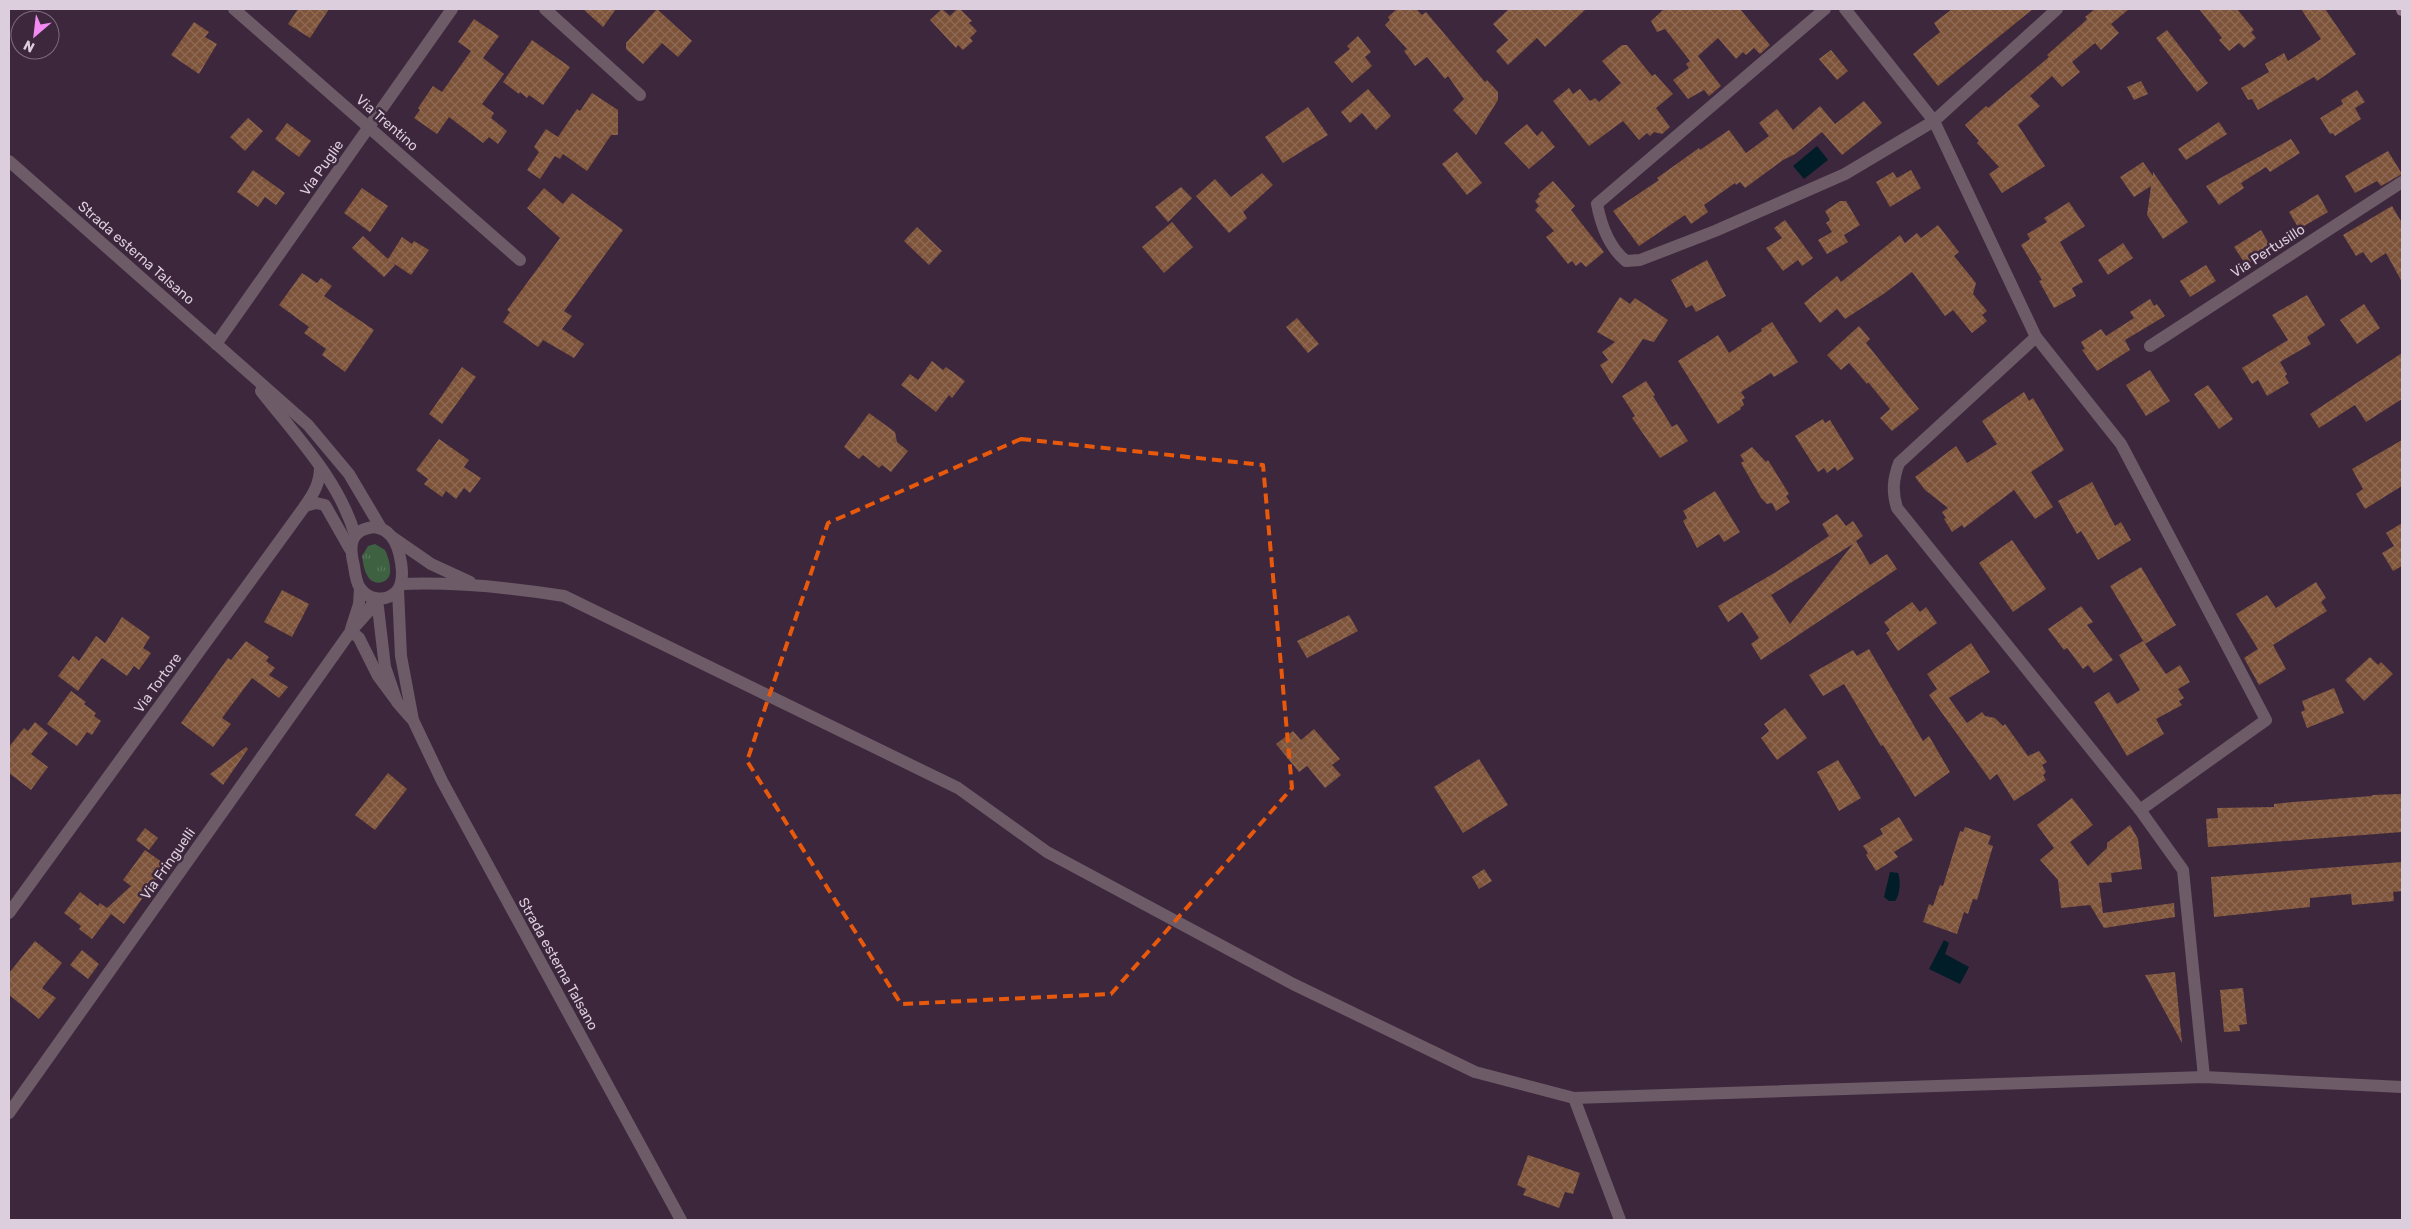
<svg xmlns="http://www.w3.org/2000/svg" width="2411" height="1229" font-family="Rubik,sans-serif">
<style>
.grass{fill:url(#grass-tufts)}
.water{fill:#011d28}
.building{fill:url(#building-cross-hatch);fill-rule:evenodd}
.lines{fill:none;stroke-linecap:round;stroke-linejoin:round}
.minor{stroke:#6d5b67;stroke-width:12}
.tertiary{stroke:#6d5b67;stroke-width:12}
.secondary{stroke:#8f7285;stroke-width:12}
.marked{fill:none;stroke:#e8590c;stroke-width:4;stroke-dasharray:10 6;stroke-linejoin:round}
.labels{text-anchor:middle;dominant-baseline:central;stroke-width:5;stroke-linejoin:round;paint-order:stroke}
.street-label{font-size:14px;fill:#dccedc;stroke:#3d273d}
</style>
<defs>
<pattern id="grass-tufts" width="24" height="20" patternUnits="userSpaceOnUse" patternTransform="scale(1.25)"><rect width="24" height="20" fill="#3d6141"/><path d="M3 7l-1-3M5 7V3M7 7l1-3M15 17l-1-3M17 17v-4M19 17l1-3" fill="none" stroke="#58765c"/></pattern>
<pattern id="building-cross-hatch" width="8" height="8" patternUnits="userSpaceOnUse" patternTransform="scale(1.25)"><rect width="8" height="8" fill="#7d533a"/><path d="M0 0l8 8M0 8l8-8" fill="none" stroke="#8f6b56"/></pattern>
</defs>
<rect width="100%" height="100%" fill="#3d273d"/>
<!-- grass -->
<path class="grass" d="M 375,544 L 385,550 C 388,556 391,566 390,573 C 388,585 372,586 367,575 C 364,570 363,562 362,556 L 368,546 Z"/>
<!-- water -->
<g class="water">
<polygon points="1817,146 1828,160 1804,179 1793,166"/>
<path d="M 1890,872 L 1898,873 C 1901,881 1900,895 1895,901 L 1889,901 L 1884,897 Z"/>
<polygon points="1944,940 1949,943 1945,954 1969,967 1960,984 1929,969"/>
</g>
<!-- building -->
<g class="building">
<polygon points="298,9 329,9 310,38 288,24"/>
<polygon points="583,9 616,9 603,27"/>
<polygon points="657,9 692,41 678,57 662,43 643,64 626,49 626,43"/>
<polygon points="942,9 950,16 957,9 960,9 972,21 969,23 977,31 970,38 973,41 963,50 958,45 956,48 930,20"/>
<polygon points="1397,9 1416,9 1422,15 1426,12 1485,82 1487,80 1498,92 1498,100 1476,135 1453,110 1464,99 1448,76 1445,79 1427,57 1415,66 1404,51 1407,49 1385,25 1390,20 1388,17"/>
<polygon points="1509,9 1586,9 1545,47 1537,38 1508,65 1496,51 1508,40 1493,24"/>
<polygon points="1664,9 1740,9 1770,45 1760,54 1754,48 1746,55 1743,52 1736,59 1718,38 1698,56 1721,86 1709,96 1704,90 1688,99 1673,80 1689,68 1686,64 1690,61 1665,29 1657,32 1651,21"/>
<polygon points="1952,9 2033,9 1938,86 1913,54 1940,32 1934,23"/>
<polygon points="2095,9 2129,9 2111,24 2119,33 2101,50 2095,43 2072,62 2080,72 2062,87 2052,76 2030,96 2040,106 2018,125 2045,166 2002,193 1989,174 1999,167 1977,143 1979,141 1965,125 1986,106 1988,108 2049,57 2047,55 2082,24 2087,19 2085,17"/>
<polygon points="2199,9 2237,9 2254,30 2251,32 2256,38 2244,48 2239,43 2229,51 2219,40 2222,38"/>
<polygon points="2301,9 2325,9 2356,54 2317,81 2314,77 2258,110 2252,99 2248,100 2241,88 2269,72 2265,64 2284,53 2288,61 2321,39"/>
<polygon points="474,19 499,36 483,58 504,74 482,104 494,113 491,118 507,131 498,144 489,137 483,143 449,117 437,134 414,118 420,110 418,108 433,86 442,92 471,51 458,42"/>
<polygon points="194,22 209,32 205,37 217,44 199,74 171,55"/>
<polygon points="2167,30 2208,83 2197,92 2156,38"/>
<polygon points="1358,36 1371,52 1365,57 1372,66 1352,83 1334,62 1350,49 1347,46"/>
<polygon points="532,40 570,67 543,105 529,95 527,98 520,92 519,94 503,82"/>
<polygon points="1622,45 1627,45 1652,76 1655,74 1673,94 1656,108 1670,127 1662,134 1654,132 1650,136 1647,133 1639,140 1623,121 1589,146 1553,101 1569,88 1573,94 1580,89 1590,101 1595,98 1599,102 1621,83 1602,61"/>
<polygon points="1831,50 1848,71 1837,80 1819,59"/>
<polygon points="2141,81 2148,94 2134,100 2127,87"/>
<polygon points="1368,89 1391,116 1376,130 1362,113 1350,123 1341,112"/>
<polygon points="2357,90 2365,102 2355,108 2361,119 2335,136 2333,133 2330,134 2320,118 2343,104 2341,100"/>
<polygon points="592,93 618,110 618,135 611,135 587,171 563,154 560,159 555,156 540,179 527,170 539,152 534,147 546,129 558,137 577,109 580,111"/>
<polygon points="1864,101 1882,123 1842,155 1822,132 1795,154 1783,160 1745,188 1740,182 1736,185 1735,183 1704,205 1708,212 1691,224 1685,215 1639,246 1613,211 1659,180 1657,178 1699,148 1700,150 1729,130 1746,153 1769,136 1759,123 1777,109 1793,130 1820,106 1835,124"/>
<polygon points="1308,107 1328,135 1283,163 1265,137"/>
<polygon points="248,118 263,131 245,151 230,137"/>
<polygon points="2219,122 2227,134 2186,160 2178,149"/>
<polygon points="287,123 311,141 299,157 275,139"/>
<polygon points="1527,124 1537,136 1542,131 1555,147 1529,169 1504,143"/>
<polygon points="2291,139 2300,153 2270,172 2266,167 2241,183 2244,188 2219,205 2206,186"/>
<polygon points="2388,151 2402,174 2381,186 2377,181 2355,193 2345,176"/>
<polygon points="1457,152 1482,183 1467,195 1442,164"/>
<polygon points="2143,162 2153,176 2153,172 2188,222 2163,239 2147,215 2151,186 2134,197 2120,177"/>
<polygon points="253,170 285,193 276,205 265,197 258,207 237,192"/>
<polygon points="1911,170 1921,188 1890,207 1876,182 1893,172 1897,178"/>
<polygon points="1262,173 1273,185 1243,212 1247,218 1229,233 1196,196 1215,179 1231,197"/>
<polygon points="1553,181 1575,206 1571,210 1604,252 1586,267 1581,262 1576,266 1572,261 1568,264 1546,237 1554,231 1535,210 1539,206 1535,201 1540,196 1538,194"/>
<polygon points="1181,187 1192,198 1168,222 1155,207"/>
<polygon points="362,188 388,206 370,232 344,213"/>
<polygon points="544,188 563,204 572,193 623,230 564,311 572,316 562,329 584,344 574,358 543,340 538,347 503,322 510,312 507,310 560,238 527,208"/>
<polygon points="2318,194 2328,212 2299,229 2289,212"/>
<polygon points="1840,201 1846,201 1860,225 1844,235 1848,242 1827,254 1818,240 1832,232 1826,223 1830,220 1825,211"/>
<polygon points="2069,202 2085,226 2060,242 2083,282 2072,288 2076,296 2054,308 2039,281 2042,280 2021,245 2030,239 2027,234 2047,222 2044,218"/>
<polygon points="2392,206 2402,223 2402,282 2386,253 2371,263 2363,252 2356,256 2343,235"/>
<polygon points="1785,220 1813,258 1802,266 1798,260 1783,271 1766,248 1782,238 1774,228"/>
<polygon points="1172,222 1193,247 1164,273 1142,247"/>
<polygon points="1938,225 1959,252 1954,256 1976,283 1973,294 1987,311 1982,315 1987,321 1972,333 1953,310 1945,316 1912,272 1885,293 1845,319 1837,309 1820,323 1804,303 1837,276 1841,282 1900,235 1905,243 1917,233 1921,238"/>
<polygon points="917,227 942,251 929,265 904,241"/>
<polygon points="2261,230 2272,249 2246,265 2234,247"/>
<polygon points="363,236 388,259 402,237 412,244 414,241 429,250 411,275 390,261 395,265 384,277 352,248"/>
<polygon points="2123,243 2133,258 2108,275 2098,260"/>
<polygon points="1707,260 1726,296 1696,312 1692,305 1686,308 1671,280"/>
<polygon points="2206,265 2216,281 2190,297 2180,281"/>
<polygon points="302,273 317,283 321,278 332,286 324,296 374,330 345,372 322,355 326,349 304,333 309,327 279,305"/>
<polygon points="2307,295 2325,325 2307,337 2311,344 2280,362 2287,374 2285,376 2289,383 2267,396 2258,380 2252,384 2242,368 2288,340 2272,315"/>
<polygon points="1620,297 1630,304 1635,298 1668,320 1654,342 1643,339 1612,384 1600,365 1608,360 1602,352 1615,342 1597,332"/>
<polygon points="2150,299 2154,306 2157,304 2165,316 2125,340 2130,350 2097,371 2082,350 2085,349 2081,342 2101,329 2106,336 2134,318 2130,312"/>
<polygon points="2364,304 2380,328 2357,344 2340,320"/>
<polygon points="1297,318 1319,344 1308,353 1286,327"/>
<polygon points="1772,322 1798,362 1774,377 1771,373 1741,392 1745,398 1742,400 1744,405 1740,408 1741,409 1718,424 1678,361 1704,344 1706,345 1705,344 1718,335 1729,353 1762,331 1761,329"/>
<polygon points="1859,326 1870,339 1866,343 1919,409 1892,431 1880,418 1890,409 1868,382 1867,384 1849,363 1841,370 1827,355"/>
<polygon points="2402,353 2402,399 2366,422 2355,405 2319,428 2310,414"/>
<polygon points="932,361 943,370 946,367 965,381 952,398 949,395 936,412 901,385 910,374 918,380"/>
<polygon points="462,367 476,377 442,424 429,414"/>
<polygon points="2150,370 2170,401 2146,416 2126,385"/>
<polygon points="1646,381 1655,395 1653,396 1672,427 1677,424 1688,441 1660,458 1632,418 1635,416 1622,396"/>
<polygon points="2208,385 2233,419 2219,429 2194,394"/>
<polygon points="2024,392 2029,401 2033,398 2064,450 2031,472 2053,507 2035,519 2014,490 1964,528 1962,525 1952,532 1944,519 1946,518 1942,512 1948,508 1925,490 1915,477 1956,446 1967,463 1997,444 1982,421"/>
<polygon points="869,413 895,432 897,442 908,451 891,472 882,465 879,468 863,455 859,459 844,447"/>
<polygon points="1823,419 1825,423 1830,420 1854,459 1837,471 1835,467 1827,473 1824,468 1818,472 1795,436"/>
<polygon points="439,439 469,460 464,467 481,478 470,493 464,488 456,499 446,491 442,497 424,484 428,479 416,470"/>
<polygon points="2402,440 2402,486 2365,509 2356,494 2363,489 2352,469"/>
<polygon points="1752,447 1766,462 1768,460 1789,494 1786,496 1790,502 1776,511 1772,503 1767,504 1761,498 1741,463 1744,461 1740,455"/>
<polygon points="2092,482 2115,526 2121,522 2131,540 2098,560 2081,531 2077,534 2058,501"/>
<polygon points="1715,491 1740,532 1724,542 1719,534 1697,548 1683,521 1687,518 1683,511"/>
<path d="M 1837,514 L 1846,526 L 1853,521 L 1863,536 L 1856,541 L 1870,565 L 1887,554 L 1897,569 L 1761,660 L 1751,644 L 1759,638 L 1742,612 L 1728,622 L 1718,606 L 1776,572 L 1829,536 L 1822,524 ZM 1853,544 L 1790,624 L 1771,595 Z"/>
<polygon points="2402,523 2402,566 2393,571 2382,553 2394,546 2386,533"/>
<polygon points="2012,540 2046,589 2013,612 1979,563"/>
<polygon points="2141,567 2176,625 2145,644 2110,586"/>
<polygon points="2316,582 2326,598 2321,602 2327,611 2273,645 2286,669 2259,685 2244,658 2258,649 2236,614 2267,595 2276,608"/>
<polygon points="282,590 309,604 292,637 264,622"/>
<polygon points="1912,602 1920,612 1926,607 1937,623 1898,651 1886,633 1890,630 1884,622"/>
<polygon points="2081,606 2093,622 2087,625 2113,660 2094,673 2088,665 2083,669 2067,648 2064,650 2048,629"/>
<polygon points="1349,615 1358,631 1307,658 1297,641"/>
<polygon points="122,617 150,637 143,648 151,653 139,670 134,666 127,676 102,658 78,691 58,676 73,656 79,661 96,636 105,643"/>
<polygon points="246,641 269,657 266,661 275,668 269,675 288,687 279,698 252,678 222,718 231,724 213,747 181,723 228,658 231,660"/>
<polygon points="2143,641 2166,674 2180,665 2190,682 2178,689 2184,698 2179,701 2182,705 2156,719 2164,734 2127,756 2094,702 2109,692 2117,704 2140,690 2119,655"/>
<polygon points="1971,643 1990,672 1949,698 1967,723 1982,712 1985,716 1995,718 2003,726 2005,724 2028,756 2039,751 2047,762 2042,765 2046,772 2043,775 2046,780 2014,801 1997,774 1990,780 1929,695 1937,689 1927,674"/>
<polygon points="1869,649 1923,741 1929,736 1950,772 1915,797 1883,745 1881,746 1844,684 1823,696 1809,675 1853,650 1857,656"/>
<polygon points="2370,657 2378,665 2381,662 2393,674 2364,701 2345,680"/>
<polygon points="2334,688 2344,713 2307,728 2301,712 2305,710 2302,701"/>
<polygon points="71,691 86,702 84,704 96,713 94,716 101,721 92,735 87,732 77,746 47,724"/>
<polygon points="1785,708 1807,738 1777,760 1761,738 1769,731 1764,724"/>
<polygon points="35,722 48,733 31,754 48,767 31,790 9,773 9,747 24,728 28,731"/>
<polygon points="1314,729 1340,759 1332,765 1341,775 1325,788 1307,766 1299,772 1276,744 1293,731 1301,740"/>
<polygon points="246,747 248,749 223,785 210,774"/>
<polygon points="1479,759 1508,805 1463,833 1434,787"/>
<polygon points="1838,760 1861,798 1839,811 1817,772"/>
<polygon points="388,773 407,789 375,830 355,815"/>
<polygon points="2401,794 2402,832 2208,847 2206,819 2218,818 2217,808 2274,807 2274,804 2293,802 2372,796 2372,795"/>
<polygon points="2072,798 2093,825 2070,842 2088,866 2107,848 2107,843 2130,825 2138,839 2142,869 2111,873 2112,882 2099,883 2103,913 2174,903 2175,917 2104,928 2090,905 2061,908 2058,880 2040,860 2054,848 2037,825"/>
<polygon points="1899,817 1913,840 1894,852 1898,857 1876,871 1866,855 1868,853 1863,846 1883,834 1880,829"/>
<polygon points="1965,827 1991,836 1988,844 1993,846 1977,900 1973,899 1968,914 1964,912 1957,934 1923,922 1929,904 1933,906 1940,885 1943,886 1960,831 1963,832"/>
<polygon points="145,828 158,838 149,850 136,840"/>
<polygon points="145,850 166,865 124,924 111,914 92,939 79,929 81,926 64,913 80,892 98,906 100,903 107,908 131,886 123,880"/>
<polygon points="2402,862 2402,891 2393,892 2394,901 2352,905 2351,894 2310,898 2310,907 2214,917 2211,877"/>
<polygon points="1484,869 1492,881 1479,889 1472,877"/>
<polygon points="35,941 62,963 42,988 56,998 39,1019 9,995 9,973"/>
<polygon points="82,950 99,964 88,979 70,965"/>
<polygon points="2175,972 2182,1043 2145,975"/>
<polygon points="2243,988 2247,1024 2239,1025 2240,1031 2224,1032 2220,990"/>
<polygon points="1528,1155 1580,1173 1573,1194 1565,1192 1559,1208 1523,1195 1526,1189 1517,1185"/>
</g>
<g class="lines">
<!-- minor -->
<g class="minor">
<polyline points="234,9 520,260"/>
<polyline points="545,9 640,95"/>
<path d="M 1825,9 L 1597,204 C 1601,225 1610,248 1626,261 L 1640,260 L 1715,231 L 1845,174 L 1934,121 L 2057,9"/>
<polyline points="1845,9 1934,121 2036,337 2121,444 2266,720 2140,810"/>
<path d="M 2036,337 L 1899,463 C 1893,479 1892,492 1897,508 L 2140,810 L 2183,870 L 2204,1077"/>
<polyline points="216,344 452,9"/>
<polyline points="2150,346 2402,182"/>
<polyline points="305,506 316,503 325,505 350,549"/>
<polyline points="392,537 431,564 470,582"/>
<path d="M 401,584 C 458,582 508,587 564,596 L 958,788 L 1047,852 L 1293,984 L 1475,1072 L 1574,1098 L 2204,1077 L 2402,1087"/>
<polyline points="351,629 359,604 360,588"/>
<polyline points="351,631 359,638 378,676 395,699"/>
<path d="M 9,913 L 305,506 C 314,493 320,483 320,467"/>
<polyline points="1574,1098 1620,1220"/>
<polyline points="9,1113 351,631 368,612 375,598"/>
</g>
<!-- tertiary -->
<g class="tertiary">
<polyline points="9,161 308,425 349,474 381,528"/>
<path d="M 261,391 C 296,436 339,480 355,535"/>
<path d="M 374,527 C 381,528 386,530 391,536 C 400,547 407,579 397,591 C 387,602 369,601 360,588 C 356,582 355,574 354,566 C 349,546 349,530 374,527 Z"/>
<polyline points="398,590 401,656 413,720 442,781 681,1220"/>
<polyline points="377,599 385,667 397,702 411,718"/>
</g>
<!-- secondary -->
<polyline class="secondary" points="2402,9 2402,10"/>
</g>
<!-- marked area -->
<path class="marked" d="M 1021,439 L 1263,465 L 1292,788 L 1111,994 L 901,1004 L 747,761 L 828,523 Z"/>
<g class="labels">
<!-- street labels -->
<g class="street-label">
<text transform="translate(387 123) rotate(41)">Via Trentino</text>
<text transform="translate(322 168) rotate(-55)">Via Puglie</text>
<text transform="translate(2268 251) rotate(-33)">Via Pertusillo</text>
<text transform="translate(136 253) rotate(41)">Strada esterna Talsano</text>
<text transform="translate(158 683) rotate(-54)">Via Tortore</text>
<text transform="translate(168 864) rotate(-55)">Via Fringuelli</text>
<text transform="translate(558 964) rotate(61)">Strada esterna Talsano</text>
</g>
</g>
<!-- border -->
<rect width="2411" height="1229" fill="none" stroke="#dccedc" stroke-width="20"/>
<!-- north arrow -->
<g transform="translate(35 35) rotate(208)"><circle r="24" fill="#3d273d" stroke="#7d6a7d"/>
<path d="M0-4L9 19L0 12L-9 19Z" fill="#f38af2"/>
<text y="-8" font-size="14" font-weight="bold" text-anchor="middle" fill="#dccedc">N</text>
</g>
</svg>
